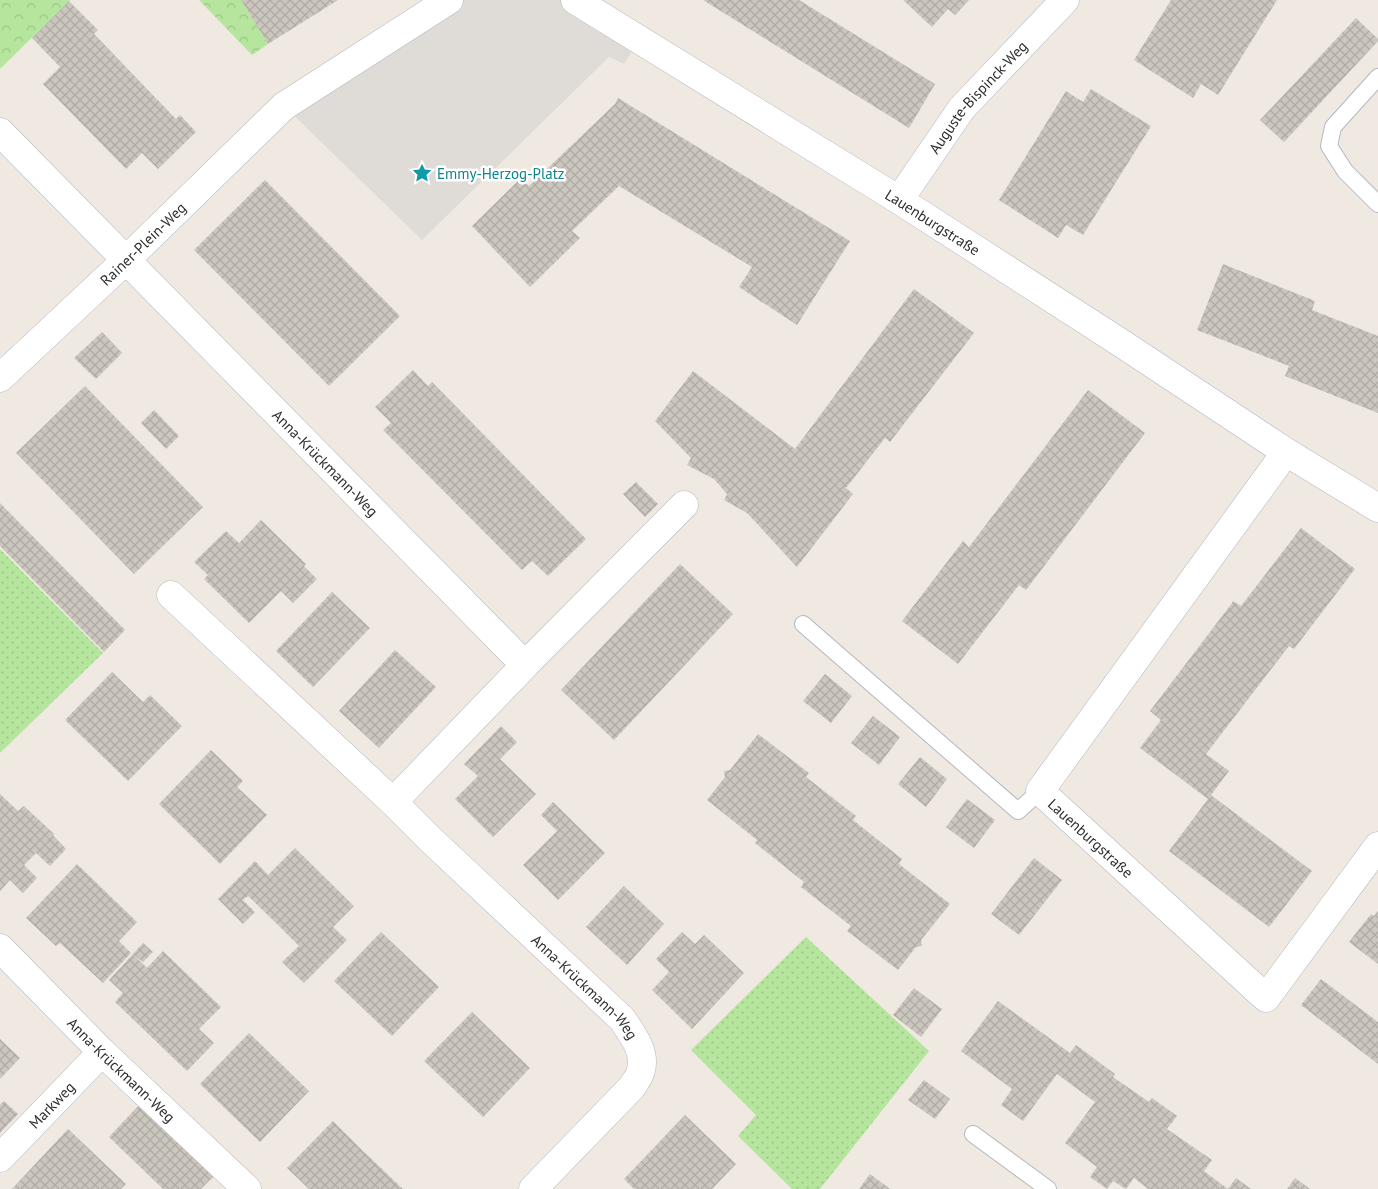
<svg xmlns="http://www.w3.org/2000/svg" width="1378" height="1189" font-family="'PT Sans',sans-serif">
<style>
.grass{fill:url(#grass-dots)}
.forest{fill:url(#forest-crowns)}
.plaza{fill:#dfdcd8}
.building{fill:url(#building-cross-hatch)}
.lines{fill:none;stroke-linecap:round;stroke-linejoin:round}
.lane-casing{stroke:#b4b7c1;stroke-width:18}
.street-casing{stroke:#b4b7c1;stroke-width:29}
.lane{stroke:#fff;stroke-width:16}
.street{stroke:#fff;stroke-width:28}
.labels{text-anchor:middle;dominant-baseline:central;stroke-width:5;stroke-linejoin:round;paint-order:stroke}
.street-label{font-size:15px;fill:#2e2e2e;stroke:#fff}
.culture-label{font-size:15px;fill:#0d838f;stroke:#fff;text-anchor:start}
</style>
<defs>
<pattern id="grass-dots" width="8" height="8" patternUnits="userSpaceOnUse" patternTransform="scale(1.25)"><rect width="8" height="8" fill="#b6e59e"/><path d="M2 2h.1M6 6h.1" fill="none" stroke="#9dc588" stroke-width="1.8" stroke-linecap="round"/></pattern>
<pattern id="forest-crowns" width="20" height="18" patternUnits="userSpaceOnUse" patternTransform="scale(1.25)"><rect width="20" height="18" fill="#b6e59e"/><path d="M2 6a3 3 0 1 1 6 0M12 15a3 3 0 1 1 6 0" fill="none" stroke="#9dc588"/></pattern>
<pattern id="building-cross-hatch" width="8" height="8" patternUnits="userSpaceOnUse" patternTransform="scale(1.25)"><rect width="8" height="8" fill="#cbc7bf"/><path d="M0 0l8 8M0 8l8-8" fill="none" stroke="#afaba4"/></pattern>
</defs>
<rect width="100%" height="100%" fill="#efe9e1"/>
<!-- grass -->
<g class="grass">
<polygon points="0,549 103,653 0,753"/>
<polygon points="806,937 929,1051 820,1189 792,1189 738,1136 756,1115 691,1050"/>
</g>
<!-- forest -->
<g class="forest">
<polygon points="0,0 70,0 0,69"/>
<polygon points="199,0 241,0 268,44 252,55"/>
</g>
<!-- plaza -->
<polygon class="plaza" points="449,0 575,0 639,40 624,64 609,57 422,240 284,106"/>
<!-- building -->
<g class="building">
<polygon points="241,0 338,0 268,44"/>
<polygon points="703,0 799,0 935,84 909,128"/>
<polygon points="903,0 969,0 955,15 948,9 932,27"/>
<polygon points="1171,0 1277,0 1218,95 1201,84 1193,98 1134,60"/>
<polygon points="69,1 98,30 94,34 176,119 180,115 196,132 158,169 142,153 126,169 43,84 60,67 32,38"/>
<polygon points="1356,18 1378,39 1378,41 1284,142 1260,120"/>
<polygon points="1091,89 1151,126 1083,235 1066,225 1058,238 999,200 1066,91 1083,102"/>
<polygon points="618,98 850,241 797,325 739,287 752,267 619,186 572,231 580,238 530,287 472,226 521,178 529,186 615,104"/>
<polygon points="265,180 400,316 329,386 194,250"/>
<polygon points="1223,264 1315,301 1312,310 1378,336 1378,413 1285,376 1289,366 1197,330"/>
<polygon points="914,289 974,333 890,442 885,438 846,488 853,494 797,567 747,513 724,500 727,494 714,479 687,465 691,458 655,421 693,371 795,449"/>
<polygon points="102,332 122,353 96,379 74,358"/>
<polygon points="413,370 428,386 432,382 586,539 548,576 532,561 522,570 383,430 391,423 375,407"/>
<polygon points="85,386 203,507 134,574 16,453"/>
<polygon points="1088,390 1145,433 1026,590 1019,585 958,664 902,621 963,541 969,547"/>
<polygon points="154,410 179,436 166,449 141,423"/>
<polygon points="636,482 658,504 645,517 623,494"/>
<polygon points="0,503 125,630 104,652 0,546"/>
<polygon points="261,520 306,564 304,566 317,579 293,603 281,591 249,623 204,579 208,575 194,562 226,531 239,543"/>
<polygon points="1301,528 1355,569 1294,649 1289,646 1206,754 1229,771 1211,795 1312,871 1269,927 1169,851 1208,799 1140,748 1161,720 1150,711 1232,603 1233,601 1241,606"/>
<polygon points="680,564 733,614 614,740 561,690"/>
<polygon points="332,592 370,628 313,687 276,651"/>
<polygon points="395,650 436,687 379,748 339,711"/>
<polygon points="112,672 143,702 150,695 182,726 128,781 65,720"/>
<polygon points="825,674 852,696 831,723 803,701"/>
<polygon points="873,716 900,737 879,765 851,743"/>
<polygon points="501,726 517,742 500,759 536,794 493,837 455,799 478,776 464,764"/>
<polygon points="758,734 809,773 806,777 856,816 853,820 902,859 899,864 950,904 921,940 922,946 916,947 898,970 847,931 851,926 801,887 804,882 755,843 757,840 707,800 725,777 724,771 730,770"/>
<polygon points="211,750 243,781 237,787 267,815 220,864 159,804"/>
<polygon points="920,757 947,779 926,807 898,784"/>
<polygon points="0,794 18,811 24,806 54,834 53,835 66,849 50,866 36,853 24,865 37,878 23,893 10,880 0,891"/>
<polygon points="967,799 995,820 974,848 946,827"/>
<polygon points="553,802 605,853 558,900 523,865 557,831 541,815"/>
<polygon points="295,848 354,906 333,927 347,940 304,983 282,962 299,946 277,924 248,896 243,900 255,912 243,924 218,899 255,861 268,875"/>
<polygon points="1034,858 1062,880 1019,935 991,914"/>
<polygon points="77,864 137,922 119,941 131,953 103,983 60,943 56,946 26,918"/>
<polygon points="624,886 664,924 627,965 586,927"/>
<polygon points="1378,911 1378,964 1349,942 1371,914 1374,916"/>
<polygon points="381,932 439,987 392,1036 334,981"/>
<polygon points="682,932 695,944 704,935 744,973 692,1029 652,990 669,972 656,959"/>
<polygon points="143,943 153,952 143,962 133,954"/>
<polygon points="163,951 221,1007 199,1029 214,1043 187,1071 115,1002 123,993 109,980 133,954 147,968"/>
<polygon points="1321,979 1378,1022 1378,1064 1301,1005"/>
<polygon points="914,988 942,1009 921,1037 893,1015"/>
<polygon points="998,1001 1070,1053 1076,1045 1115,1074 1113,1077 1149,1102 1152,1098 1177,1116 1167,1129 1212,1160 1204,1171 1228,1189 1148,1189 1134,1178 1126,1189 1113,1181 1107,1189 1090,1177 1097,1167 1065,1143 1095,1102 1057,1074 1023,1121 1001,1105 1012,1089 961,1051"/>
<polygon points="472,1012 530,1068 483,1117 424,1061"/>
<polygon points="249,1033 309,1091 260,1142 200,1084"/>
<polygon points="0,1039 20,1058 0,1079"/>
<polygon points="924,1080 950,1099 935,1119 908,1100"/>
<polygon points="4,1101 18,1114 0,1133 0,1105"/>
<polygon points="140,1104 214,1176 201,1189 163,1189 109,1137"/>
<polygon points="685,1115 736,1164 712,1189 634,1189 624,1179"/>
<polygon points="333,1121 362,1150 403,1189 309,1189 287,1168"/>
<polygon points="68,1129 126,1184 121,1189 12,1189"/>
<polygon points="870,1174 890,1189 859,1189"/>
<polygon points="1236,1178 1251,1189 1228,1189"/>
<polygon points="1295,1178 1310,1189 1287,1189"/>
</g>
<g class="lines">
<defs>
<g id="lane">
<polyline points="1378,77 1333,127 1329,146 1345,171 1378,204"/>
<polyline points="803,624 1018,811 1040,791"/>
<polyline points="973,1134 1048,1189"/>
</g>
<g id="street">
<path id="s1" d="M 575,0 L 899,200 L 1118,341 L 1286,452 L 1378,508"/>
<path id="s2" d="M 0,132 L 525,665 L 393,802 L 431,840 L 622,1019 C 632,1034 646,1051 641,1070 C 640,1076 635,1082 632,1087 L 533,1189"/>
<path id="s3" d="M 899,200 L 962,108 L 1065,0"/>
<path id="s4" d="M 0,378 L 126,260 L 284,106 L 449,0"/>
<path id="s5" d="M 1286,452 L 1040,791 L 1266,998 L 1378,846"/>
<polyline points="171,595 393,802"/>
<polyline points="525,665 684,505"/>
<path id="s6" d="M 0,948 L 102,1052 L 247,1189"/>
<path id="s7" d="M 0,1158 L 102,1052"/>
</g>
</defs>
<!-- lane casing -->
<use href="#lane" class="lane-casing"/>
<!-- street casing -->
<use href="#street" class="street-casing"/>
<!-- lane -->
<use href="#lane" class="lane"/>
<!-- street -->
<use href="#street" class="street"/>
</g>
<!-- icons -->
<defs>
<symbol id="sight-bare" viewBox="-9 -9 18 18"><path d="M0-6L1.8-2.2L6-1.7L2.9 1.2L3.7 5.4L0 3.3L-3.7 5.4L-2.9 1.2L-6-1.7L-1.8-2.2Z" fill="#0f9aa8" stroke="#fff" stroke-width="2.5" paint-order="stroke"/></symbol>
</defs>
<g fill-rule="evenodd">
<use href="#sight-bare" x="408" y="159" width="28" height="28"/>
</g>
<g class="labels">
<!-- street labels -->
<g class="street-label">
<text stroke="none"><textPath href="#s3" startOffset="130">Auguste-Bispinck-Weg</textPath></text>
<text stroke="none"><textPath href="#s1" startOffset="421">Lauenburgstraße</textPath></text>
<text stroke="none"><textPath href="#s4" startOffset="196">Rainer-Plein-Weg</textPath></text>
<text stroke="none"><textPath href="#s2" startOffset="464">Anna-Krückmann-Weg</textPath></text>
<text stroke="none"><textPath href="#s5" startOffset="488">Lauenburgstraße</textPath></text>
<text stroke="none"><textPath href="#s2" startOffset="1205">Anna-Krückmann-Weg</textPath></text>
<text stroke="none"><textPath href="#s6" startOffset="172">Anna-Krückmann-Weg</textPath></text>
<text stroke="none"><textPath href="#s7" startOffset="74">Markweg</textPath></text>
</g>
<!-- culture labels -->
<g class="culture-label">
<text x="437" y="173">Emmy-Herzog-Platz</text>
</g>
</g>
</svg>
